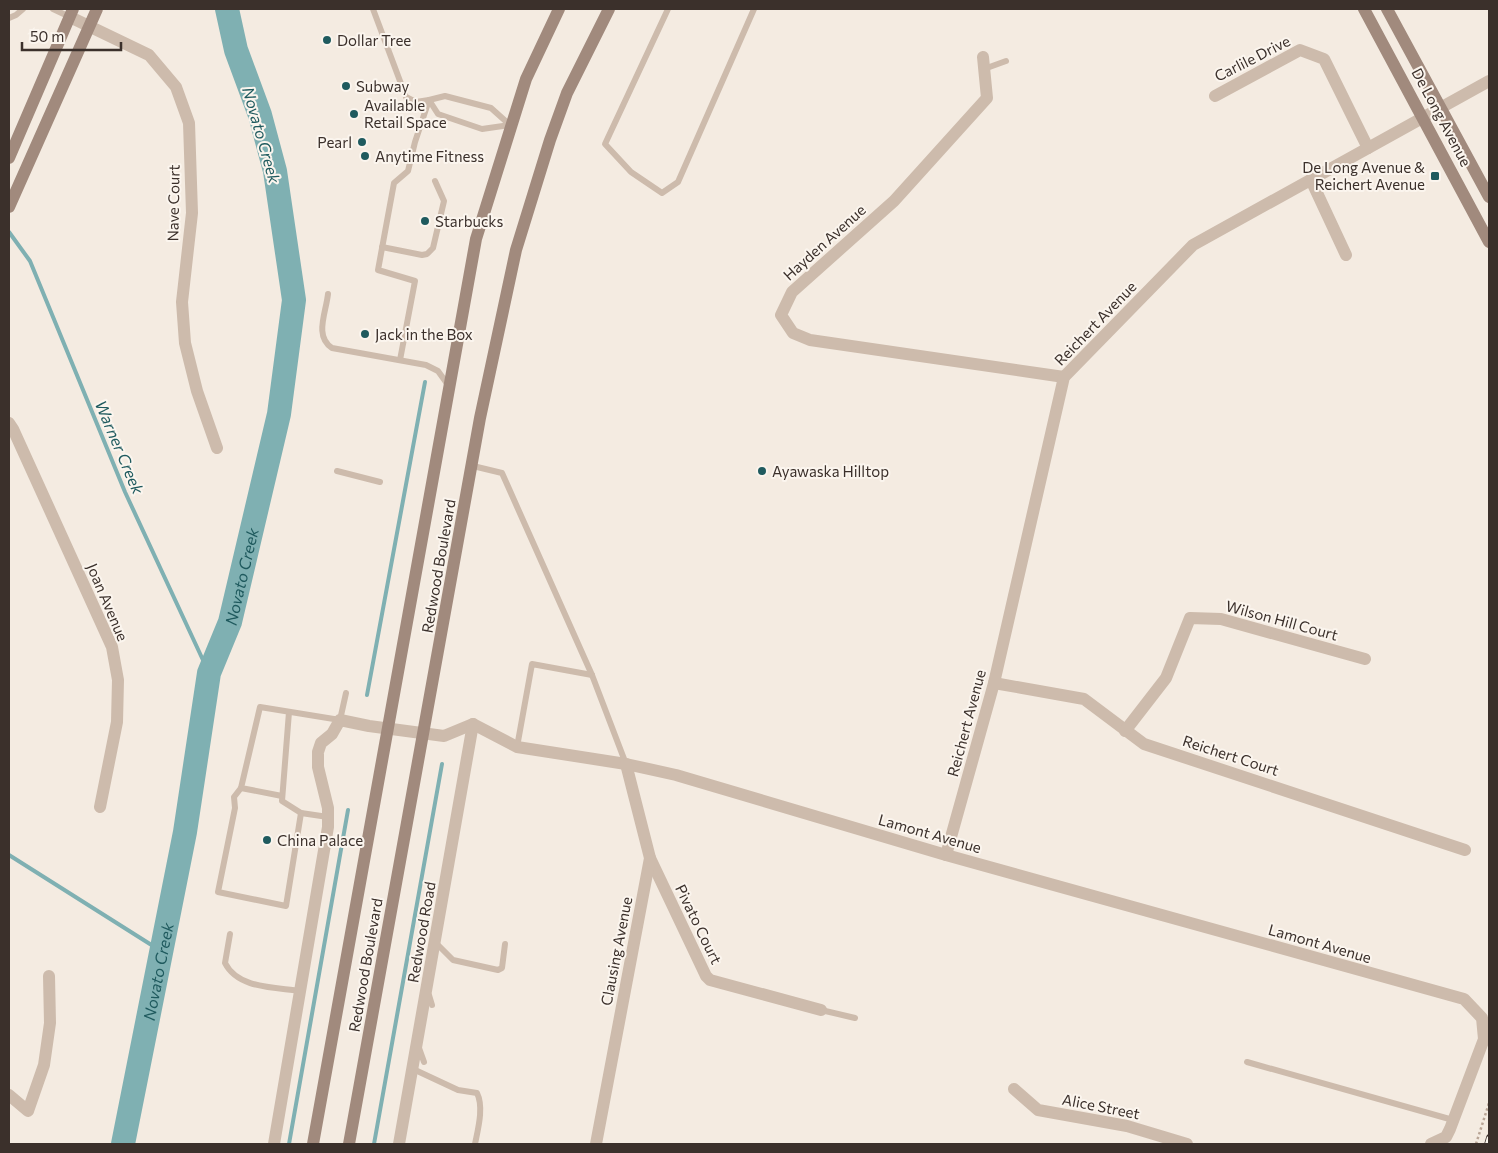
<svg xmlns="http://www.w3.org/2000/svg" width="1498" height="1153" font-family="Commissioner,sans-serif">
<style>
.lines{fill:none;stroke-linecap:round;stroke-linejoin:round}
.stream{stroke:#7fb0b2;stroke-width:4}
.river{stroke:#7fb0b2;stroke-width:24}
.path{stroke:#b9a596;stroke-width:2.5;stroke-dasharray:2.5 2.5;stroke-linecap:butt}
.service{stroke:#cdbbac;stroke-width:6}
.minor{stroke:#cdbbac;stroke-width:12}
.secondary{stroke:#a18a7d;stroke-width:12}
.rail-casing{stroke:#3b302b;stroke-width:5.5}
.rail{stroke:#fbf5ee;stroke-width:4;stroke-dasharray:11;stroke-linecap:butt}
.poi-dot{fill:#1f5a5e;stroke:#fbf5ee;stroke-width:2}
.labels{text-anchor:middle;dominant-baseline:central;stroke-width:4;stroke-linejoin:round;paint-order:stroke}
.poi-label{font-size:15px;fill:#3b302b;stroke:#fbf5ee;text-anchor:start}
.street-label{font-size:15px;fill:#3b302b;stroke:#fbf5ee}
.water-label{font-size:16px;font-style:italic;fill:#1f5a5e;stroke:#fbf5ee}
</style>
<rect width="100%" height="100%" fill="#f4ebe1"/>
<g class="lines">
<!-- stream -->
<g class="stream">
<polyline points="9,232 30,261 125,492 209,673"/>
<polyline points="367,695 425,382"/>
<polyline points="9,855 161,951"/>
<polyline points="289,1144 348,810"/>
<polyline points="374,1144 442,764"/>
</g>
<!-- river -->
<path class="river" id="s1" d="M 123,1144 L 185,832 L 209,673 L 230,622 L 279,414 L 294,300 L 275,171 L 260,115 L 236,50 L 227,9"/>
<!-- path -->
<polyline class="path" points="1476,1144 1489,1103"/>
<!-- service -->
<g class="service">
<polyline points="53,9 70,17"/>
<polyline points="373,9 406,97 416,102 429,100 415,142 408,171 394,183 378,270 415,281 400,360"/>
<polyline points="668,9 605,144 631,172 662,193 678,182 754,9"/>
<polyline points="9,18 16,15 23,9"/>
<polyline points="984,69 1006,61"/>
<polygon points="445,96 491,108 510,125 482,129 438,114 429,100"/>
<polyline points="382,247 422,255 427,254 433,248 444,201 435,181"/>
<path d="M 328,294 C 326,313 314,336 332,348 L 426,365 L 438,371 L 448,385"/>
<polyline points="473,466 502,473 592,675 626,764"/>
<polyline points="337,471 380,482"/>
<polyline points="289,712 282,801 301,813 328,817"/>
<polyline points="517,747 532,664 592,675"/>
<polyline points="241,788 234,797 235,808 218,892 286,906 301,813"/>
<polyline points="282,796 241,788 260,707 340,720 346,693"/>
<path d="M 230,934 L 225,963 C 238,989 275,987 301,991"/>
<polyline points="435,942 453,960 498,970 502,968 505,944"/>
<polyline points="429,995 432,1005"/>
<polyline points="821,1010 855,1018"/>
<polyline points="419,1048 424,1062"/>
<polyline points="1247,1062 1453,1120"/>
<path d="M 413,1069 L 458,1090 L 477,1093 C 484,1107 478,1129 475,1144"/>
</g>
<!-- minor -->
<g class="minor">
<polyline points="70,17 149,55 176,87 189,123 192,213 182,302 185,343 197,391 217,448"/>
<polyline points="983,57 987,98 894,201 792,292 781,315 793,333 810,340 1064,377"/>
<polyline points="1215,96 1300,50 1324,59 1368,148"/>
<polyline points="1311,180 1346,255"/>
<polyline points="9,423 13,429 112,647 118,680 117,722 100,807"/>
<polyline points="994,683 1084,699 1144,744 1465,850"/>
<polyline points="1125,731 1166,678 1190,618 1221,619 1365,659"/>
<polyline points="946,855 994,683 1064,377 1193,245 1489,81"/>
<polyline points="650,858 706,976 710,980 821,1010"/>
<polyline points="1014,1089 1038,1110 1127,1126 1187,1144"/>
<polyline points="9,1095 28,1111 44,1065 50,1023 49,976"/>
<polyline points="274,1144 328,827 328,808 318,767 318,752 321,743 332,734 340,720 369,726 444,736 473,724 517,747 626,764 676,775 946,855 1464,999 1482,1018 1484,1039 1450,1129 1446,1137 1431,1144"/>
<polyline points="399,1144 473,724"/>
<polyline points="596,1144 650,858 626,764"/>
</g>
<!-- secondary -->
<g class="secondary">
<polyline points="1364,9 1489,242"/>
<polyline points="1387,9 1489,197"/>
<polyline points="9,158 73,9"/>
<polyline points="9,207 97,9"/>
<polyline points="313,1144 476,239 526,79 559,9"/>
<polyline points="349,1144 480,418 516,250 550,140 567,93 609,9"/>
</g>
<defs>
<polyline id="rail" points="1487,1144 1489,1137"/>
</defs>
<!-- rail casing -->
<use href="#rail" class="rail-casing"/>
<!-- rail -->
<use href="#rail" class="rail"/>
</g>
<!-- markers -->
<g class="poi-dot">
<circle cx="327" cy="40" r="5"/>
<circle cx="346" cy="86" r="5"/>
<circle cx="354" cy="114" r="5"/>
<circle cx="362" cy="142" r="5"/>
<circle cx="365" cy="156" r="5"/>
<rect x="1430" y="171" width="10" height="10" rx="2.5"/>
<circle cx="425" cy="221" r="5"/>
<circle cx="365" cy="334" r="5"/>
<circle cx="762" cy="471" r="5"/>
<circle cx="267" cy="840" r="5"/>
</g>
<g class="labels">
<!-- poi labels -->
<g class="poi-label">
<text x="337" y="40">Dollar Tree</text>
<text x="356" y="86">Subway</text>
<text x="364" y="105">Available<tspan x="364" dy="17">Retail Space</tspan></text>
<text x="352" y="142" text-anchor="end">Pearl</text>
<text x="375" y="156">Anytime Fitness</text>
<text x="1425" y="167" text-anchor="end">De Long Avenue &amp;<tspan x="1425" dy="17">Reichert Avenue</tspan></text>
<text x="435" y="221">Starbucks</text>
<text x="375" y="334">Jack in the Box</text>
<text x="772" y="471">Ayawaska Hilltop</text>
<text x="277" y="840">China Palace</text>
</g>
<!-- street labels -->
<g class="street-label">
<text transform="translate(1252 58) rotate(-27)">Carlile Drive</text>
<text transform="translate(1442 117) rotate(62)">De Long Avenue</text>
<text transform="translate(173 203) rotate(-89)">Nave Court</text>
<text transform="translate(824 242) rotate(-42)">Hayden Avenue</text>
<text transform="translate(1095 323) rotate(-46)">Reichert Avenue</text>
<text transform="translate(438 566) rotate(-80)">Redwood Boulevard</text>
<text transform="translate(108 602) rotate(67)">Joan Avenue</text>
<text transform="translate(1282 620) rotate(15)">Wilson Hill Court</text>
<text transform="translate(966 723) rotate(-75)">Reichert Avenue</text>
<text transform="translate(1231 755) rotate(18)">Reichert Court</text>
<text transform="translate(930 833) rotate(16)">Lamont Avenue</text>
<text transform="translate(699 924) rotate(64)">Pivato Court</text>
<text transform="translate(421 932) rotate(-80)">Redwood Road</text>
<text transform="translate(1320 943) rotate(16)">Lamont Avenue</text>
<text transform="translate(616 951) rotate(-79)">Clausing Avenue</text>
<text transform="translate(365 965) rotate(-80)">Redwood Boulevard</text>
<text transform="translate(1101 1106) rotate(11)">Alice Street</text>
</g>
<!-- water labels -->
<g class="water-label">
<text transform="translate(262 135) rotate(74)">Novato Creek</text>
<text transform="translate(120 447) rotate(67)">Warner Creek</text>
<text stroke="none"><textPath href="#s1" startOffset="581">Novato Creek</textPath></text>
<text stroke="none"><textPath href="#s1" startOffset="176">Novato Creek</textPath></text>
</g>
</g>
<!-- border -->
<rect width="1498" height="1153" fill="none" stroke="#3b302b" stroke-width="20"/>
<!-- scale -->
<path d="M22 42v8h99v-8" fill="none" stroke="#3b302b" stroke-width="2.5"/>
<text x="30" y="42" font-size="15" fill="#3b302b" stroke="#fbf5ee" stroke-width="4" paint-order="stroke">50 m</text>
</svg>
